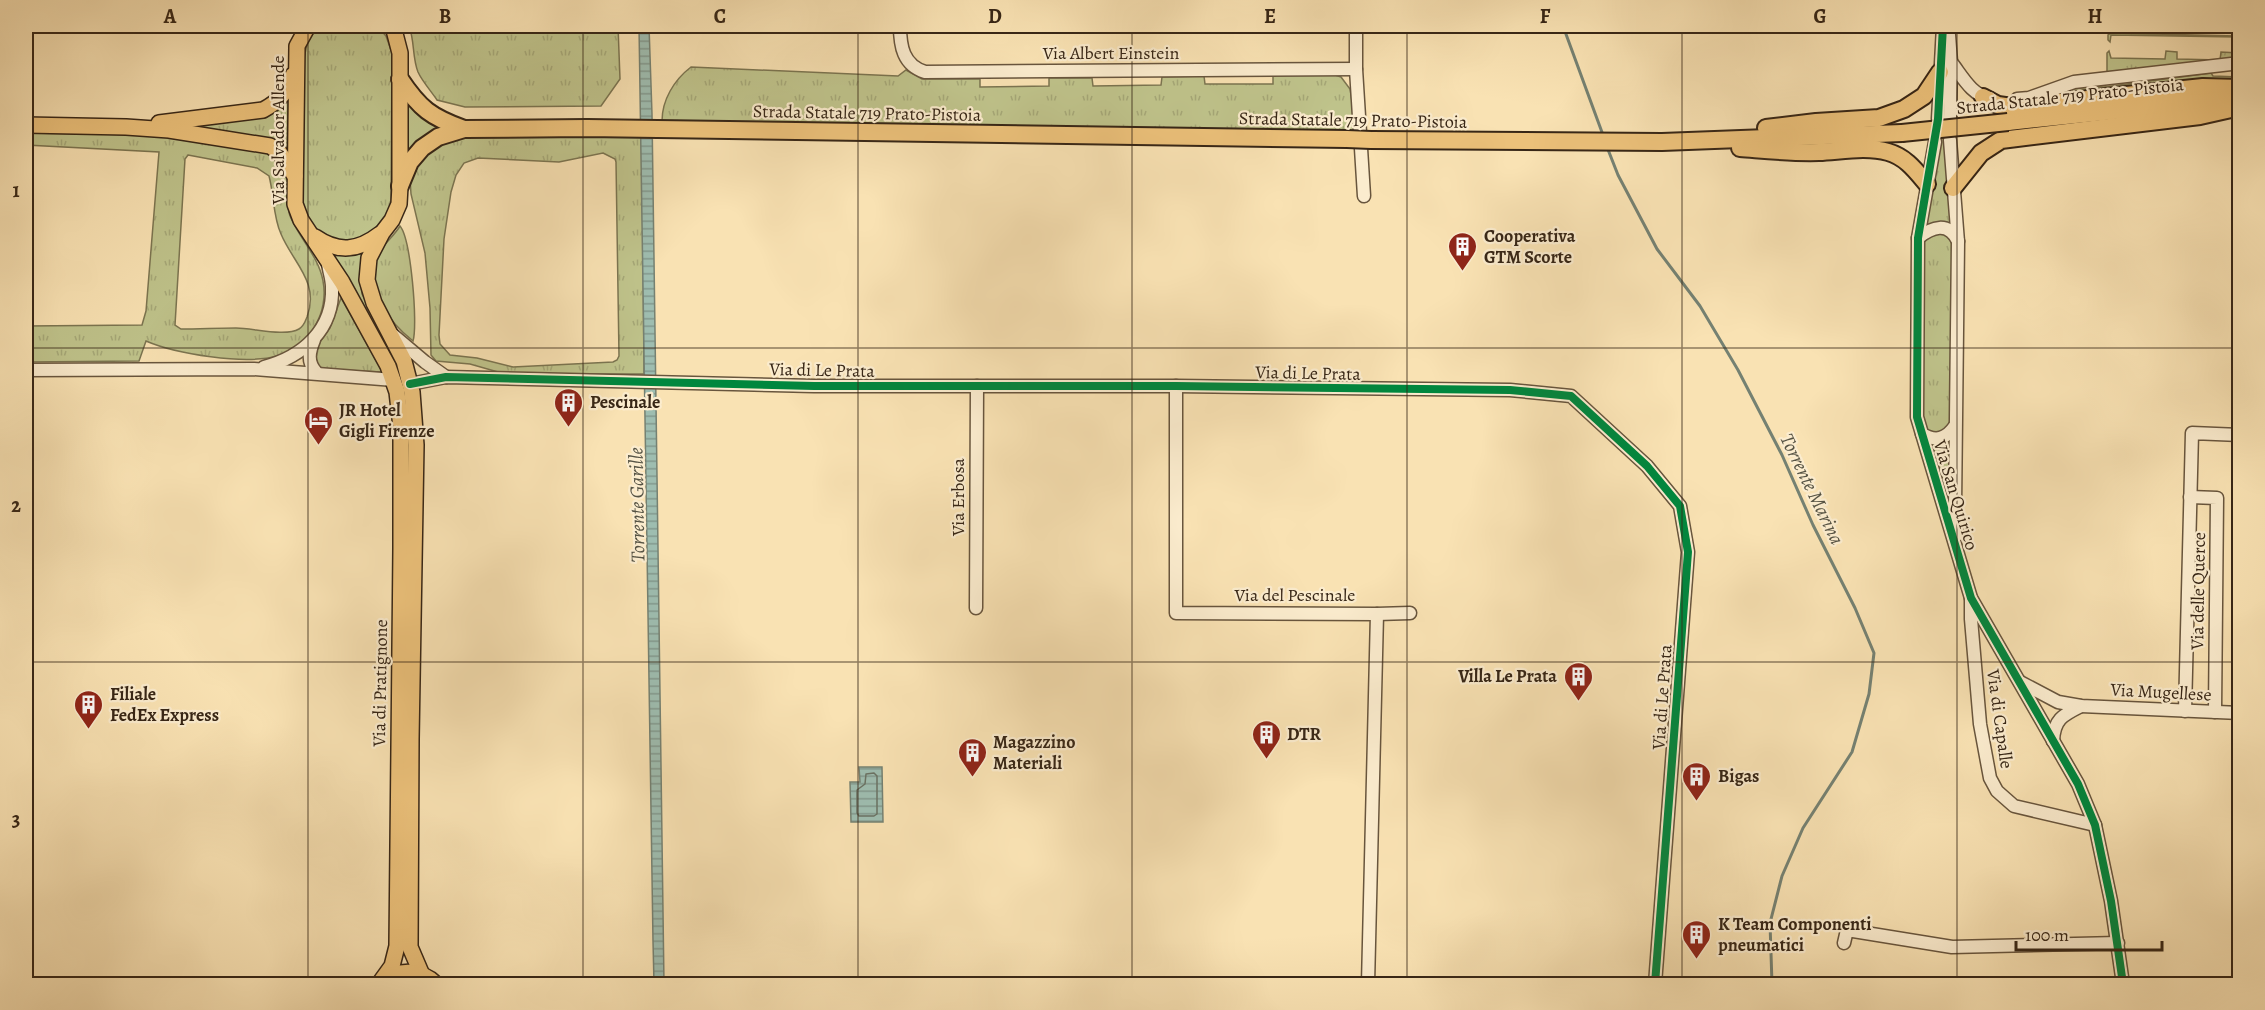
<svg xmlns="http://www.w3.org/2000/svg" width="2265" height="1010" font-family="Alegreya,serif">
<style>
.grass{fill:url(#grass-tufts);stroke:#7b7450;stroke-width:1.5;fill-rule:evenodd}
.water{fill:url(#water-rules);stroke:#758172;stroke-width:1.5}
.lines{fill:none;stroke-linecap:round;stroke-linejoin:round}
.shore{stroke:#6a7263;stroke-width:1.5}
.stream{stroke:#758172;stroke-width:3}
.minor-casing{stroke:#68553d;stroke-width:15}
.major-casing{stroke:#372616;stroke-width:18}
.highway-casing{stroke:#372616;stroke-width:20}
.minor{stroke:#fbecce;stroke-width:12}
.major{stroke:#ecc17a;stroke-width:15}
.highway{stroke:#ecc17a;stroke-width:16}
.highway-bridge-casing{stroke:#372616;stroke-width:20;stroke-linecap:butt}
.highway-bridge{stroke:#ecc17a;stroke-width:16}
.cycleway-casing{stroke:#fbecce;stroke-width:11}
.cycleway{stroke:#00873e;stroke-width:8}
.grid{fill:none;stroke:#372616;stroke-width:1.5;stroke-opacity:0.55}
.labels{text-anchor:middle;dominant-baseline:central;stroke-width:4.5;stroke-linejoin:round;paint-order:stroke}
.street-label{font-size:18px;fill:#372616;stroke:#fbecce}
.poi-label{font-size:18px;font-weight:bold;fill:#372616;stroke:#fbecce;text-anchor:start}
.water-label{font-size:20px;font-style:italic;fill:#565344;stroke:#fbecce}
.neatline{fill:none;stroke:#372616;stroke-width:2}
.grid-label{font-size:20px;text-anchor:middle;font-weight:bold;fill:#372616}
</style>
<defs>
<pattern id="grass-tufts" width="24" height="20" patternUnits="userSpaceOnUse" patternTransform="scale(1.5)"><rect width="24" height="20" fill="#bfc38b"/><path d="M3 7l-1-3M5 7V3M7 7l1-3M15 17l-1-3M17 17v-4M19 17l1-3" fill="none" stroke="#a5a777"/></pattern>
<pattern id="water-rules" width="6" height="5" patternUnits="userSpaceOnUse" patternTransform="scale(1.5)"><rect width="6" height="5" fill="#9ebdb0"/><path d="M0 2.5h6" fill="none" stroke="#82998e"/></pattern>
</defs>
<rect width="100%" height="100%" fill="#f9e2b3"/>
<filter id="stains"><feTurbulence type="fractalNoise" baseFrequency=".00333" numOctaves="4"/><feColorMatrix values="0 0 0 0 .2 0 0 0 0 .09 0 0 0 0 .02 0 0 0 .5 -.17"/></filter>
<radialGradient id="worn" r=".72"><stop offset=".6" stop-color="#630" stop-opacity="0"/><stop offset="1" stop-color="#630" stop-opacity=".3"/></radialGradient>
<!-- grass -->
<g class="grass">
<path d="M 319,26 L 377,26 L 386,36 L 392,53 L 391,201 C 385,236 344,253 316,229 C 309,222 306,214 303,205 L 304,58 L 308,40 Z"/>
<path d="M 409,26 L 618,26 L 620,79 L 601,106 L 465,107 L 437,100 C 431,91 422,81 418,72 C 412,57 415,42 409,26 Z"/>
<polygon points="2238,28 2239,28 2238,45 2238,37 2111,35 2110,42 2108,40 2108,35 2111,33 2237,36"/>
<polygon points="2109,51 2111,58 2165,59 2166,51 2177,52 2177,59 2220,60 2221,52 2239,53 2239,58 2107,72 2107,53"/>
<path d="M 691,67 L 898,76 L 906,70 L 922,79 L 980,79 L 980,87 L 1049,86 L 1049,78 L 1092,78 L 1093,86 L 1161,85 L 1162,77 L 1204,76 L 1205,84 L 1273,84 L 1273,75 L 1332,74 L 1341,77 L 1350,89 L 1355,121 L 1354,131 L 662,121 C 662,100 674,80 691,67 Z"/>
<path d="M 2211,73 L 2213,76 L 2239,77 L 2239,84 L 2056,94 C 2073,88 2086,86 2104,87 Z"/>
<polygon points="288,101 287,155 167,125 286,101"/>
<polygon points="408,101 447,128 407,157"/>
<polygon points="1943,114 1945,114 1954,230 1924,229"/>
<path d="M 26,133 L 160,135 L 268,150 C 273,156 282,163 286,170 C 291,179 285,203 290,216 C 299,238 319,257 323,281 C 326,296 323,313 315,326 C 308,340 292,352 277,356 C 245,365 176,354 146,341 L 139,361 L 26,362 L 26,326 L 142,325 L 146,311 L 159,152 L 26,145 ZM 188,155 L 257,168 L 269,176 C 274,194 273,217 281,234 C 293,263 320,282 307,317 C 305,322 304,326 299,329 C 285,337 253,328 236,328 C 218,328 199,329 181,329 L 175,325 L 185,159 Z"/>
<path d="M 587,136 L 642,137 L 644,374 L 505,374 L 470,364 L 436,361 L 431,355 L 430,308 L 425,253 L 411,194 L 410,179 L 414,167 L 430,149 L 460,137 ZM 603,153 L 615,159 L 616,162 L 619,356 L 617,360 L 613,362 L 513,367 L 477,358 L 450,355 L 440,344 L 439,335 L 444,239 L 451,192 L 456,175 L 464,163 L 478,158 L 559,162 Z"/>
<path d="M 400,226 C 411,239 418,325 413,341 C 390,323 366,291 375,260 C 380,246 393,238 400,226 Z"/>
<polygon points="1940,231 1952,238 1952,421 1942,433 1927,432 1921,418 1923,245 1924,240"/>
<polygon points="362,254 360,276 362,294 398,363 407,408 395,364 334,256"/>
<polygon points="341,298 382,371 382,372 321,369 316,367 315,349 330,328"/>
<polygon points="1952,437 1949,507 1927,440"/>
</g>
<!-- water -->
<g class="water">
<polygon points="639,26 649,26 652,114 664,984 654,984 653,941"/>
<polygon points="859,767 882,767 883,822 851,822 850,782 860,782"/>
</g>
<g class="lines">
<!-- shore -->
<polygon class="shore" points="874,773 877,776 877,814 874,816 859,816 857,813 857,790 865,784 866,774"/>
<!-- stream -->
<g class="stream">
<polyline points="1563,26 1603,135"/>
<polyline points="1607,147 1618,175 1657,249 1700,306 1738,370 1782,455 1813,525 1855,608 1874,653 1869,694 1852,752 1803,828 1782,876 1770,923 1772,984"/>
</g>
<defs>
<g id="minor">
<path d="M 900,26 C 900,46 903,65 925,72 L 1356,69"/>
<polyline points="1356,26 1356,69 1364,196"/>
<polyline points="1949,35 1951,62 1950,118"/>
<path d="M 1951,62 C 1962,76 1972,96 1990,98"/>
<polyline points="2017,99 2029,98 2074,82 2240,63"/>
<polyline points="1938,119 1943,26"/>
<polyline points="1950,140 1958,242 1955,507 1957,535"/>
<polyline points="1935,142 1918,238 1917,417 1971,598 2078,784 2095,825 2111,901 2123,984"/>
<path d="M 1918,238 C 1932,227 1948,221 1958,241"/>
<polyline points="393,335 425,362 446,377"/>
<path d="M 314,340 C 309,352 307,362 316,372"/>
<path d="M 264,367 C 302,357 334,330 332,287 C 332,279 329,271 328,264"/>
<polyline points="26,370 254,369 394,380"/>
<polyline points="410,384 446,377 814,386 1176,386 1510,390 1571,396 1647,466 1680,506 1688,552 1655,984"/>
<polyline points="1176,386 1176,613 1377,614 1368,984"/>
<path d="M 1922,434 C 1936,442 1946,439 1955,426"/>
<polyline points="2190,497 2217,498 2215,712"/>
<polyline points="1971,598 1971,619 1980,724 1990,778 1997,791 2014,806 2095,825"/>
<polyline points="976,608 977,386"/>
<polyline points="1377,614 1410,613"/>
<polyline points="2020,682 2058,702 2081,706 2240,713"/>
<polyline points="2185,711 2192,433 2240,435"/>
<path d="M 2053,741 C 2054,719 2063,715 2081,706"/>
<polyline points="1844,943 1847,930 1952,947 2118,943"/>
</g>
<g id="major">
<polyline points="308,26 297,46 295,204 301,220 342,282 388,366 397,392 401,427 401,548 397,946 392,966 379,984"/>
<polyline points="393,26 400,53 400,186 399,204 392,220 382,233 369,258 367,280 374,303 404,361 412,392 416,445 411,739 410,947 422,975"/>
<path d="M 159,123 L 263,110 C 278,102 288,92 293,75"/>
<polyline points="26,125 126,127 169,130 270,146 279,152 295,176"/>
<path d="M 315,237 C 338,253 358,251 380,234"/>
<path d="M 382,981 C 399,969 421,969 436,984"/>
</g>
<g id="highway">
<path d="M 400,79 C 420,109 431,117 464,129"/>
<polyline points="1983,97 1998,105 2012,107 2203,87 2240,88"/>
<polyline points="2008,122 2239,98"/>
<polyline points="1766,128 1816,122 1879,118 1904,109 1924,96 1940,72"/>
<polyline points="1371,140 1662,142 1902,133"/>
<path d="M 1740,148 C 1766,150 1792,153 1819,152 C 1841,151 1867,146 1888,152 C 1906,157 1916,171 1927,184"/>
<polyline points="400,186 410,162 422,148 438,137 464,129 587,128 1347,139"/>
<polyline points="1953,188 1981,153 2001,140 2200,116 2240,107"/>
</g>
</defs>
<!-- minor casing -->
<use href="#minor" class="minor-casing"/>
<!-- major casing -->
<use href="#major" class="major-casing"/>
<!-- highway casing -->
<use href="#highway" class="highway-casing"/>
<!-- minor -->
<use href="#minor" class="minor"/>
<!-- major -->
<use href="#major" class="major"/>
<!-- highway -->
<use href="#highway" class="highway"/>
<defs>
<g id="highway-bridge">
<polyline points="1902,133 2008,122"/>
<polyline points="1347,139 1371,140"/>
</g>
</defs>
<!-- highway-bridge casing -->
<use href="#highway-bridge" class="highway-bridge-casing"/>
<!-- highway-bridge -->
<use href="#highway-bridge" class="highway-bridge"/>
<defs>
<g id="cycleway">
<polyline points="1943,26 1938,119 1918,238 1917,417 1971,598 2078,784 2095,825 2111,901 2123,984"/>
<polyline points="410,384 446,377 814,386 1176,386 1510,390 1571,396 1647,466 1680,506 1688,552 1655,984"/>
</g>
</defs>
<!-- cycleway casing -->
<use href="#cycleway" class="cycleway-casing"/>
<!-- cycleway -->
<use href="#cycleway" class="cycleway"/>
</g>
<!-- grid -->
<path class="grid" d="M 308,26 L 308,984M 583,26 L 583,984M 858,26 L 858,984M 1132,26 L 1132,984M 1407,26 L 1407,984M 1682,26 L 1682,984M 1957,26 L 1957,984M 26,348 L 2240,348M 26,662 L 2240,662"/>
<!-- icons -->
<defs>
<symbol id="building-pin" viewBox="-11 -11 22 30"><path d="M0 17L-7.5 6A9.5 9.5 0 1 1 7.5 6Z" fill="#8f2418" stroke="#fbecce"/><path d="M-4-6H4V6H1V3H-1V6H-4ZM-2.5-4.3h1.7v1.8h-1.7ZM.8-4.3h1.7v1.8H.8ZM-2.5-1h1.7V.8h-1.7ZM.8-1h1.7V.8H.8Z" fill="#fff"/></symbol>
<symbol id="hotel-pin" viewBox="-11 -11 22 30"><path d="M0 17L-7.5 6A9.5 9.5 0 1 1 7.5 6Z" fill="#8f2418" stroke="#fbecce"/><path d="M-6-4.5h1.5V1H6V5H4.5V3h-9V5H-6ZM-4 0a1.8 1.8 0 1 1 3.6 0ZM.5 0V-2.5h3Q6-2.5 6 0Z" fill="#fff"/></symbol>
</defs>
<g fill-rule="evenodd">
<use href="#building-pin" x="1446" y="230" width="33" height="45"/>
<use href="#building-pin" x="552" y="386" width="33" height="45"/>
<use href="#hotel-pin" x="302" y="404" width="33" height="45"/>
<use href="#building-pin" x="1562" y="660" width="33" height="45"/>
<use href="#building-pin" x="72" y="688" width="33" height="45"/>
<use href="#building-pin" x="1250" y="718" width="33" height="45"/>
<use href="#building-pin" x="956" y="736" width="33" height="45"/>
<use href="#building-pin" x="1680" y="760" width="33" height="45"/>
<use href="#building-pin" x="1680" y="918" width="33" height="45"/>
</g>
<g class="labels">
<!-- street labels -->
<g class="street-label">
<text x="1111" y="53">Via Albert Einstein</text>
<text transform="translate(2070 96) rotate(-6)">Strada Statale 719 Prato-Pistoia</text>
<text transform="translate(867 113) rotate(1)">Strada Statale 719 Prato-Pistoia</text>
<text transform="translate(1353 120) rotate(1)">Strada Statale 719 Prato-Pistoia</text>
<text transform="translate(278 130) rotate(-90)">Via Salvador Allende</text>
<text transform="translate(822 370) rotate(1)">Via di Le Prata</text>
<text transform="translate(1308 373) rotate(1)">Via di Le Prata</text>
<text transform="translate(1956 495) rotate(73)">Via San Quirico</text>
<text transform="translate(958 497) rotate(-90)">Via Erbosa</text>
<text transform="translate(2198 591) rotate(-89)">Via delle Querce</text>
<text x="1295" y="595">Via del Pescinale</text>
<text transform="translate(380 683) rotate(-89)">Via di Pratignone</text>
<text transform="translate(2161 692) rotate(3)">Via Mugellese</text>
<text transform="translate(1662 697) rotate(-86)">Via di Le Prata</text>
<text transform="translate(2000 719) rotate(82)">Via di Capalle</text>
</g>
<!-- poi labels -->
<g class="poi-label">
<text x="1484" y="236">Cooperativa<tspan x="1484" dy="21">GTM Scorte</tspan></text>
<text x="590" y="402">Pescinale</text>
<text x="339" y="410">JR Hotel<tspan x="339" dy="21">Gigli Firenze</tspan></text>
<text x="1557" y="676" text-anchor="end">Villa Le Prata</text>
<text x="110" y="694">Filiale<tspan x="110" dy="21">FedEx Express</tspan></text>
<text x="1287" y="734">DTR</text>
<text x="993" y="742">Magazzino<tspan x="993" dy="21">Materiali</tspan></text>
<text x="1718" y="776">Bigas</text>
<text x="1718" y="924">K Team Componenti<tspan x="1718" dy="21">pneumatici</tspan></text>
</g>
<!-- water labels -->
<g class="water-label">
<text transform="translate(1812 489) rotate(64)">Torrente Marina</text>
<text transform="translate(637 505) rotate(-91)">Torrente Garille</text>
</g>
</g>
<!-- margin -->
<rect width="2265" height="1010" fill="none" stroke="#f9e2b3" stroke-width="66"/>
<!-- scale -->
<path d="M2016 941v9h146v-9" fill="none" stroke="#372616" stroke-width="3"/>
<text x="2025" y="941" font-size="18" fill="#372616" stroke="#fbecce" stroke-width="4.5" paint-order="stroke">100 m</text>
<rect x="33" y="33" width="2199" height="944" class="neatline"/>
<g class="grid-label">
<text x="170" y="23">A</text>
<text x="445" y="23">B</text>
<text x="720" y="23">C</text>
<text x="995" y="23">D</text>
<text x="1270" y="23">E</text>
<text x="1545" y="23">F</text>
<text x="1820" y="23">G</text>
<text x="2095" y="23">H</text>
<text x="16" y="197">1</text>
<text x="16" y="512">2</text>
<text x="16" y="826">3</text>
</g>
<rect width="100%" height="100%" filter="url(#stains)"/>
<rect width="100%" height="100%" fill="url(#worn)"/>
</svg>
